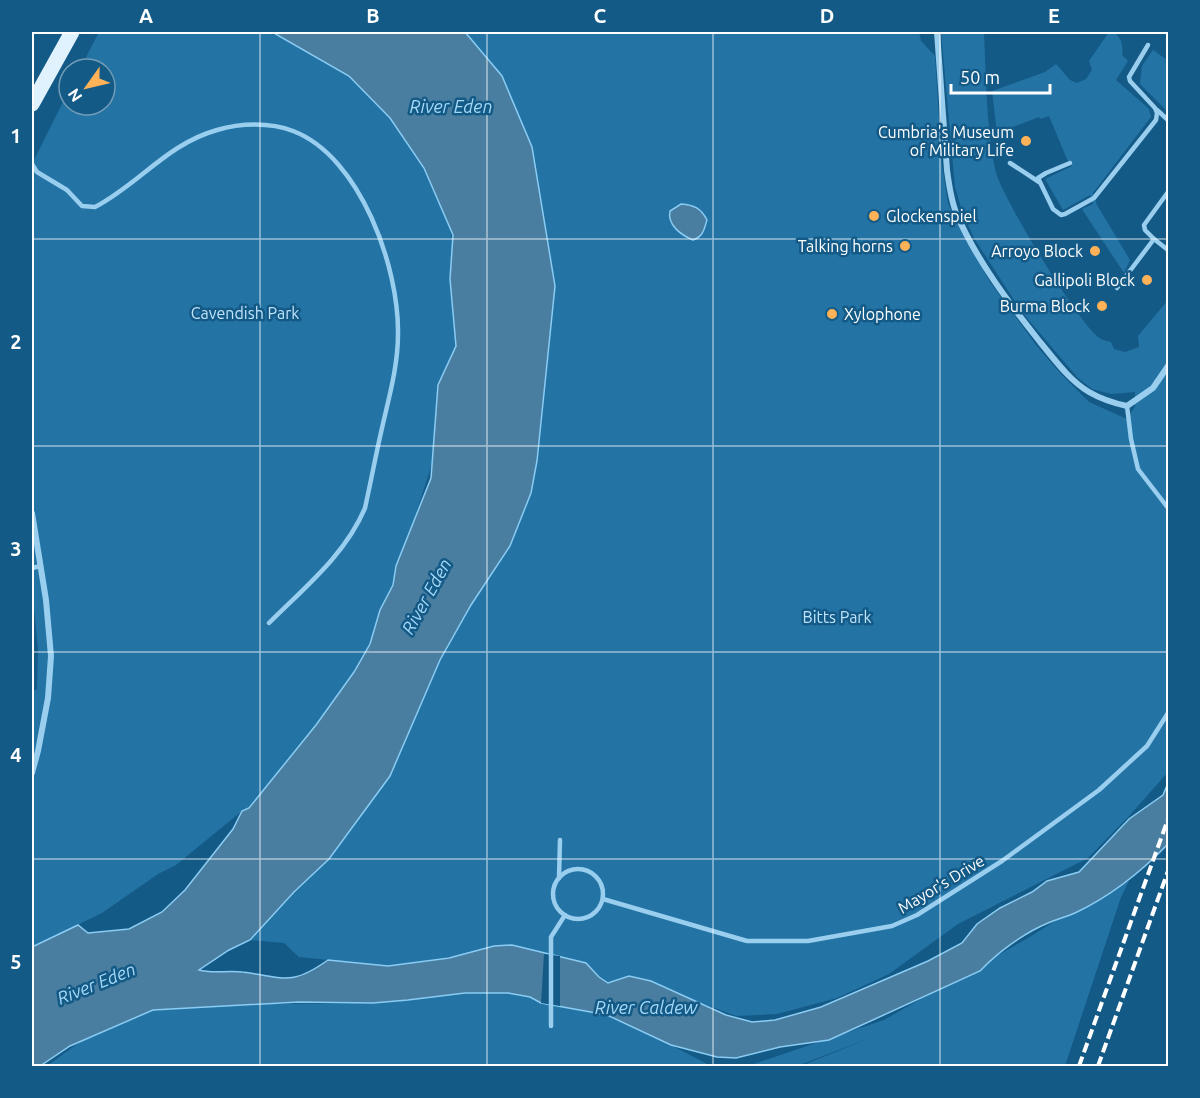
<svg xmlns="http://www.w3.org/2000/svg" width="1200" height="1098" font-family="Ubuntu,sans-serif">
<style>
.green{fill:#2373a5}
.water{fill:#4a7ea0;stroke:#8accf3;stroke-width:1.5}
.pier{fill:#145a87}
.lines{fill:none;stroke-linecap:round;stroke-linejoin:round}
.service{stroke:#99ceef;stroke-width:4.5}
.minor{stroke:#99ceef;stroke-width:6}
.primary{stroke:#e1f2ff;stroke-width:15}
.rail{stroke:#fff;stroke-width:4;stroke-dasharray:10 4.5;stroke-linecap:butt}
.grid{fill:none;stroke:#fff;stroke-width:1.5;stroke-opacity:0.55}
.poi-dot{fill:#ffb257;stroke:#145a87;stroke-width:2}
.labels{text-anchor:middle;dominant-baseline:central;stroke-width:5;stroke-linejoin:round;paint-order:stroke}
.poi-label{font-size:16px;fill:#fff;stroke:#145a87;text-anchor:end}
.park-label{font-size:16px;fill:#bfe4fb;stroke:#145a87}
.street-label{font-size:16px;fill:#fff;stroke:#145a87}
.water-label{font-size:18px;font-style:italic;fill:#a4d8f7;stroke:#145a87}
.neatline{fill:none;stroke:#fff;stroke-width:2}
.grid-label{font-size:20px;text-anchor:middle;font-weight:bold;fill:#fff}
</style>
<rect width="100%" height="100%" fill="#145a87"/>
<!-- green -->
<g class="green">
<polygon points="99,32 268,32 308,50 342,69 423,151 445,202 459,277 459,333 445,411 430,470 393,585 380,610 370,644 354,672 316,725 249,808 242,811 176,865 158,874 102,913 32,947 32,692 37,689 38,649 32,588 32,164 69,90 69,105 105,105 105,69 80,69"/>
<path d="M 465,32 L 919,32 L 921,41 L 935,56 L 942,165 L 948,203 L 965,239 L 990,282 L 1036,345 L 1060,373 L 1089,402 L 1127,419 L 1135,406 L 1135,392 L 1111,394 L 1092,389 L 1078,378 L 1021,311 L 974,238 L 963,214 L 955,187 L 941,32 L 984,32 C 986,77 986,124 995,169 C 999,193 1078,322 1098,337 C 1101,340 1107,341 1111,342 L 1114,349 L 1125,352 L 1139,347 L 1138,336 L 1168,300 L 1168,772 L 1130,815 L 1088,858 L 958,924 L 889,974 L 837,998 L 777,1014 L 736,1016 L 669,991 L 651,981 L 629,976 L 609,983 L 599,977 L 586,963 L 533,950 L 470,954 L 388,966 L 299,957 L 284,943 L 250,940 L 294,892 L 329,859 L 390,776 L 440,660 L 471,605 L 537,461 L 555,286 L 502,76 Z"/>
<path d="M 1109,32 C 1120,32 1124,45 1122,55 L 1128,61 L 1116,80 L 1149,109 L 1151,117 L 1093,193 L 1097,205 L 1130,260 L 1124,273 L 1082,209 L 1093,204 L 1090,195 L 1063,210 L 1045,179 L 1072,166 L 1067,159 L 1049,116 L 1040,119 L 1039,117 L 997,133 L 992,91 L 1045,72 L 1056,64 L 1070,80 L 1077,83 L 1086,79 L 1092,70 L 1089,61 Z"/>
<polygon points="1153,50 1167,60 1165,62 1168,65 1168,112 1140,84 1142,66"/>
<polygon points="1129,881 1121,897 1065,1066 801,1066 870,1038 797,1066 748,1066 884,1020 1028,938 1095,896"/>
<polygon points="465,993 508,993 530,997 541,1003 607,1015 671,1045 711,1066 47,1066 102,1026 176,996 278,1004 373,1003 408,1000"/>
</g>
<!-- water -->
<g class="water">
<path d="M 272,32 L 465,32 L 502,76 L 532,147 L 555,286 L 537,461 L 531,493 L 510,546 L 471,605 L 440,660 L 390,776 L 329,859 L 294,892 L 250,940 L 229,950 L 199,970 C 213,974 228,970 242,972 C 284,977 290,987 328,960 L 388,966 L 449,958 L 494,946 L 512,945 L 586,963 L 599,977 L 608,983 L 629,976 L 651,981 L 726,1015 L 752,1022 L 775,1020 L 821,1007 L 928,961 L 962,943 L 977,924 L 1000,908 L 1032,892 L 1047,881 L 1079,872 L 1129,819 L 1163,795 L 1168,783 L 1168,844 C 1142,871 1109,897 1075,913 C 1066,917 1057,919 1048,923 C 1024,933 998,952 980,971 L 829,1040 L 780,1047 L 736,1058 L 717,1057 L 671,1045 L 607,1015 L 541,1003 L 530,997 L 508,993 L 465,993 L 408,1000 L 373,1003 L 299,1002 L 153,1010 L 70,1046 L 40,1066 L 32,1066 L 32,947 L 78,925 L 88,933 L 129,929 L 162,912 L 185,890 L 233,829 L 242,811 L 249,808 L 316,725 L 354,672 L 370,644 L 380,610 L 393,585 L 396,566 L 431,478 L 438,385 L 456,346 L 450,279 L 453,235 L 424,168 L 390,118 L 349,76 Z"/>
<path d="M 681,204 C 694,205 701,208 707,220 C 704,229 704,236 693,240 C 681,235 667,225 670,211 Z"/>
</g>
<!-- pier -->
<polygon class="pier" points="544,954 560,956 560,1006 541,1003"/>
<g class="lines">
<!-- service -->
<g class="service">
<polyline points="1157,110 1168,120"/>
<polyline points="1010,163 1039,182"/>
<polyline points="1070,163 1046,173 1038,178 1053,209 1061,215 1065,214 1094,198 1156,120 1157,113 1155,108 1130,81 1129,77 1148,45"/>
<path d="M 32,164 L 37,172 L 67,190 L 82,206 L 95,207 C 139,184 167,144 217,130 C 240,123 270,122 293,131 C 361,157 399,268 398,334 C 398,366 389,397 382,428 C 376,454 371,481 365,508 C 345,555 305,587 269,623"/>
<polyline points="1154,239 1168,250"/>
<polyline points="1117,288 1154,239 1145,230 1144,225 1168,192"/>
<polyline points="1127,406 1131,439 1138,469 1168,508"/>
<polyline points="32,568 41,566"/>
<circle cx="578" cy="894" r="25"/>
<polyline points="559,878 560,840"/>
<polyline points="603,899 747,941 808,941 892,926 917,915 1002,861 1099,790 1147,746 1168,713"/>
<polyline points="551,1026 551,937 565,915"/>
</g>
<!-- minor -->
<g class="minor">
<path d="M 937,32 L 947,170 C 949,185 951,201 957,215 C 977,261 1009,303 1040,342 C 1055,360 1069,380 1089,392 C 1101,399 1113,403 1127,406 L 1153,388 L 1168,366"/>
<polyline points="32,513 46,600 51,656 48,698 38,751 32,773"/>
</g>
<!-- primary -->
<polyline class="primary" points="32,104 72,32"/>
<!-- rail -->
<g class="rail">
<polyline points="1079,1066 1168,819"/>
<polyline points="1098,1066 1168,871"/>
</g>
</g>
<!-- grid -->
<path class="grid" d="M 260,32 L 260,1066M 487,32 L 487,1066M 713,32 L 713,1066M 940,32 L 940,1066M 32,239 L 1168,239M 32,446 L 1168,446M 32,652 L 1168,652M 32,859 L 1168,859"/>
<!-- markers -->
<g class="poi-dot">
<circle cx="1026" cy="141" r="6"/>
<circle cx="874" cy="216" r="6"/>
<circle cx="905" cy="246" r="6"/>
<circle cx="1095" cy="251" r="6"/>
<circle cx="1147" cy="280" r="6"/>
<circle cx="1102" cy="306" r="6"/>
<circle cx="832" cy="314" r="6"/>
</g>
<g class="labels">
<!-- poi labels -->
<g class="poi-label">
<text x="1014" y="132">Cumbria's Museum<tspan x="1014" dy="18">of Military Life</tspan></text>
<text x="886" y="216" text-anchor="start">Glockenspiel</text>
<text x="893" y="246">Talking horns</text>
<text x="1083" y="251">Arroyo Block</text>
<text x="1135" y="280">Gallipoli Block</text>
<text x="1090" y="306">Burma Block</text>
<text x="844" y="314" text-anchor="start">Xylophone</text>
</g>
<!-- park labels -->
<g class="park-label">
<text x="245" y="313">Cavendish Park</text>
<text x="837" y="617">Bitts Park</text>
</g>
<!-- street labels -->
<g class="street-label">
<text transform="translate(941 884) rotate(-31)">Mayor's Drive</text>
</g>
<!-- water labels -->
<g class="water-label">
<text x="451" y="106">River Eden</text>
<text transform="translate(426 596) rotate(-61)">River Eden</text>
<text transform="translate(96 983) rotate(-22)">River Eden</text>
<text x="646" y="1007">River Caldew</text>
</g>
</g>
<!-- border -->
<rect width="1200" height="1098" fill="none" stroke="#145a87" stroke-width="66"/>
<!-- north arrow -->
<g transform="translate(87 87) rotate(236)"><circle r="28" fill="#145a87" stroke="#729cb7" stroke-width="1.5"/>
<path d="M0-4.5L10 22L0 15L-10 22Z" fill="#ffb257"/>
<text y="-9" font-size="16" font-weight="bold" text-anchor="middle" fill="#ffffff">N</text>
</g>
<!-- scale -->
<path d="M951 84v9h99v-9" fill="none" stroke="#ffffff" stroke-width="3"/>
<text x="960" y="84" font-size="18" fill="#ffffff" stroke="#145a87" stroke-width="4.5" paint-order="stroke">50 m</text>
<rect x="33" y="33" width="1134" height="1032" class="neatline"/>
<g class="grid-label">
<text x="146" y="23">A</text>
<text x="373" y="23">B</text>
<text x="600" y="23">C</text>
<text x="827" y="23">D</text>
<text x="1054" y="23">E</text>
<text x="16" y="143">1</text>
<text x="16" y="349">2</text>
<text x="16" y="556">3</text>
<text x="16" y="762">4</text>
<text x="16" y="969">5</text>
</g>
</svg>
